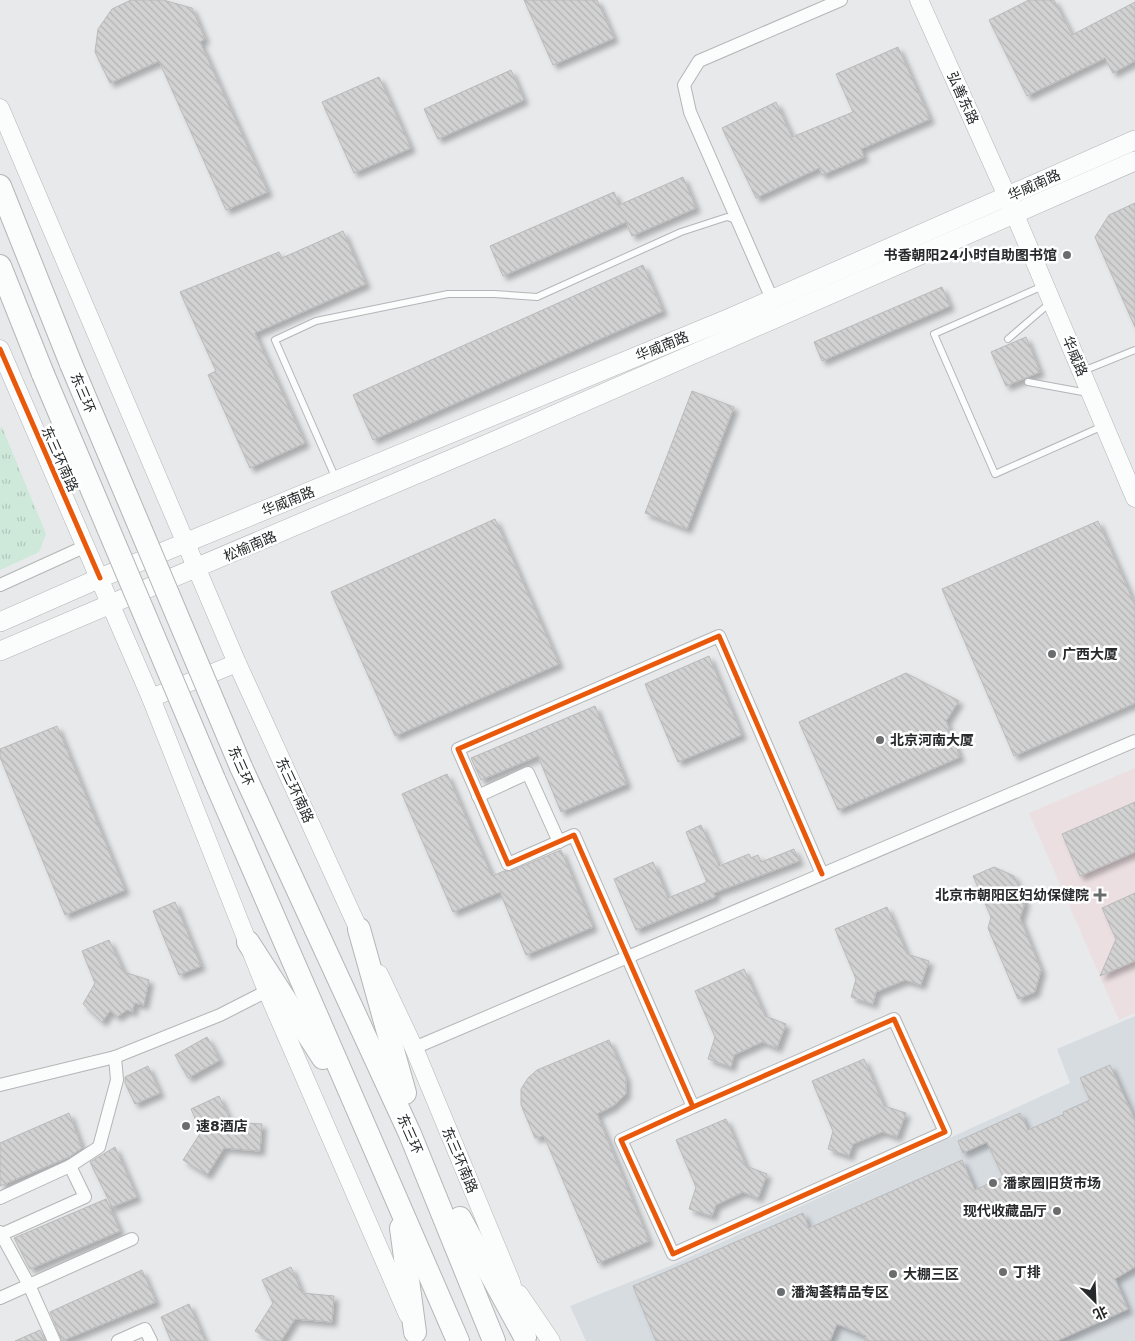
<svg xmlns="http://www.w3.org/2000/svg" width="1135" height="1341" font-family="'DejaVu Sans','Noto Sans SC',sans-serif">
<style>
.built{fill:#d7dce1}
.medical{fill:#ecdfe2}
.grass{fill:url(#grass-tufts)}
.building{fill:url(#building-back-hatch);stroke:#bababb;filter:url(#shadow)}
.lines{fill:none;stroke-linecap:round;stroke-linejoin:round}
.lane-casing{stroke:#b3b5b7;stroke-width:8}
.street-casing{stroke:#b3b5b7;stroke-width:14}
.secondary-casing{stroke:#b3b5b7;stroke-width:19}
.primary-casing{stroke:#b3b5b7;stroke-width:20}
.highway-casing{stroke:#b3b5b7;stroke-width:24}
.lane{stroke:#fbfcfc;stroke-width:6}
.street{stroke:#fbfcfc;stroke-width:12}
.secondary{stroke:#fbfcfc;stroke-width:18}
.primary{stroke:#fbfcfc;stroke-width:19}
.highway{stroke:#fbfcfc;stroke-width:22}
.highway-bridge-casing{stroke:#b3b5b7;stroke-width:24;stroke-linecap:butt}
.highway-bridge{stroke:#fbfcfc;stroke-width:22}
.cycleway-casing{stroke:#fff;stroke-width:8}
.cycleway{stroke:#e8590c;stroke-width:5}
.poi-dot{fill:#6a6c6e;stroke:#fff;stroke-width:2}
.labels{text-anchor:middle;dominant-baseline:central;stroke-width:5;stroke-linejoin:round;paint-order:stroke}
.street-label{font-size:14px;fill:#27292a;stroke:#fff}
.poi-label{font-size:14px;font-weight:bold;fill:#27292a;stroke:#fff;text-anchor:start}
</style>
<defs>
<pattern id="grass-tufts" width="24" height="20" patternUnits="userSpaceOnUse" patternTransform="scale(1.25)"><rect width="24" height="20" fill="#cee8da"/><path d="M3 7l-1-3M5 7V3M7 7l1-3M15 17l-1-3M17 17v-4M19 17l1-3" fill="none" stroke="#b1c7bb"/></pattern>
<pattern id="building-back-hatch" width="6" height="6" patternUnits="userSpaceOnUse" patternTransform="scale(1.25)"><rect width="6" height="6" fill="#d3d2d3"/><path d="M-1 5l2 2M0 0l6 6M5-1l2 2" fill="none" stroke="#b5b4b5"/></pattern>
<filter id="shadow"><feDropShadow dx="4.5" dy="4.5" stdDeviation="2.5" flood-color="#0004"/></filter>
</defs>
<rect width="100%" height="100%" fill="#e7e9eb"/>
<!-- built -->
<polygon class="built" points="1135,1016 1135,1341 586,1341 570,1306 670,1266 1070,1083 1057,1049"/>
<!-- medical -->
<polygon class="medical" points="1135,768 1135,1013 1119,1020 1029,813"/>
<!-- grass -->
<polygon class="grass" points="2,427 46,534 39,552 0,570 0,428"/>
<!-- building -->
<g class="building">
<polygon points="131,0 163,0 192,8 205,39 200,42 268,192 226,210 159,61 110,83 95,52 98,29 112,9"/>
<polygon points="524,0 597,0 614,38 553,65"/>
<polygon points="1029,0 1054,0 1072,35 1135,2 1135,61 1113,73 1105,58 1027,96 989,20"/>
<polygon points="898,47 930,119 861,149 864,157 822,175 819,168 756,198 722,128 776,102 792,137 853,112 836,74"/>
<polygon points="511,70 524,100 438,139 424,109"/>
<polygon points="379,77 411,148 354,173 322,102"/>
<polygon points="683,177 696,208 632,236 626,222 503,276 490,246 614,192 619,205"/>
<polygon points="1135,203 1135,327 1095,237 1109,215"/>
<polygon points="343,231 366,284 255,333 305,443 250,468 208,375 216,371 180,292 279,252 282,258"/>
<polygon points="643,265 663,311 373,440 353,395"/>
<polygon points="942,287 950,306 822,361 814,342"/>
<polygon points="1026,337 1040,372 1006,386 991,352"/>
<polygon points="692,391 734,407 687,529 645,513"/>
<polygon points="495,519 559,664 395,736 331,592"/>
<polygon points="1098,521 1135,605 1135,703 1014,756 942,589"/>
<polygon points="709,656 742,735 678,762 645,684"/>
<polygon points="906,673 959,701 946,721 960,757 838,810 799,722"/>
<polygon points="595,706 627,784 561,812 538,756 481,780 471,758"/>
<polygon points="57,726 125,890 65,915 0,757 0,749"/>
<polygon points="447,774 492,876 504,871 511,871 561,850 593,927 526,955 500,892 453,912 402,794"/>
<polygon points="1135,802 1135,852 1080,876 1062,834"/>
<polygon points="701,825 719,866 749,854 751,858 758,855 761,862 794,849 799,861 714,893 715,897 636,930 614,879 653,862 668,898 707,882 686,832"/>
<polygon points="994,867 1014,876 1025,902 1020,918 1041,970 1035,992 1018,999 988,928 991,917 973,876"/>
<polygon points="1135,893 1135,961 1100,976 1116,939 1102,908"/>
<polygon points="175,902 201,966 179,975 153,911"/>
<polygon points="887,907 907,954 929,961 921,985 905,980 876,992 873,1004 851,997 856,979 835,929"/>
<polygon points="109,940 124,972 149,980 144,1005 134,1003 133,1012 127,1010 117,1017 110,1011 102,1022 83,1004 95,983 82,951"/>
<polygon points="744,969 765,1016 786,1024 777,1048 762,1042 734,1055 731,1067 708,1059 715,1037 695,991"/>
<polygon points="207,1037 220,1060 188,1078 175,1055"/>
<polygon points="609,1040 626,1078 626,1094 613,1106 597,1114 649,1241 598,1263 544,1136 535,1138 521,1105 521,1089 528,1078 537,1070"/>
<polygon points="864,1059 884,1106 906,1113 897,1137 882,1132 853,1144 849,1156 828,1149 833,1131 812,1081"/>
<polygon points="1110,1065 1135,1120 1135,1267 1115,1279 1128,1309 1057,1341 864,1341 866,1336 837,1324 830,1341 656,1341 633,1286 803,1213 809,1228 962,1160 975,1190 1003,1177 987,1142 963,1153 958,1141 1020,1113 1028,1130 1064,1114 1063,1112 1090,1100 1080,1078"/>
<polygon points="148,1066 160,1093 135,1104 125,1083 125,1077"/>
<polygon points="219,1096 231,1122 262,1124 260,1151 224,1148 207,1175 183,1160 201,1132 191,1109"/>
<polygon points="69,1113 82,1148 69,1157 0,1186 0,1143"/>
<polygon points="726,1119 746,1166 767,1174 758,1198 743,1192 716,1205 712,1216 689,1209 696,1187 676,1140"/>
<polygon points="115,1147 137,1197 112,1207 90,1162"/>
<polygon points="106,1199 120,1231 30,1269 14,1238"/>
<polygon points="291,1267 302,1293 334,1296 332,1322 295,1319 281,1341 271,1341 255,1331 273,1303 262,1280"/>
<polygon points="142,1270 156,1302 62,1341 50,1312"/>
<polygon points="189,1304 205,1341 171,1341 161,1317"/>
<polygon points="40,1330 45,1341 15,1341"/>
</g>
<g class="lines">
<defs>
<g id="lane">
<polyline points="1043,286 934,334 995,474 1103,426"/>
<polyline points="1008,339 1051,302"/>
<polyline points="1083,371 1135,350"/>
<polyline points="1028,382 1088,393"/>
<polyline points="336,479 275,340 316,321 448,294 494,294 537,297 681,232 727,217 736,220"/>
</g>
<g id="street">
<polyline points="772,299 690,112 684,85 699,61 841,0"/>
<polyline points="0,585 86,546"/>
<polyline points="478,796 528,773 559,842"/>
<polyline points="414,1048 1135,741"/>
<polyline points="0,1085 115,1057 220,1015 267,991"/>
<polyline points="693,1107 621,1140 673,1254 945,1132 894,1019 693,1107 574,835 508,864 458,749 719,636 822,874"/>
<polyline points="70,1166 99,1147 117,1080 115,1057"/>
<polyline points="0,1198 70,1166 85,1197 0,1235"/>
<polyline points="0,1232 29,1285 54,1341"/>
<polyline points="0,1298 132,1239"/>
<polyline points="118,1341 145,1329 151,1341"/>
</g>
<g id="secondary">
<polyline points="919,0 1007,196 1135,498"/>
<polyline points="0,108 237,663 364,941"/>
<polyline points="0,349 151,698 267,991 408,1315"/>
<polyline points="151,698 237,663"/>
<polyline points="379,974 414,1048 511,1282 520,1317"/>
<polyline points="519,1294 551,1341"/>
</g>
<g id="primary">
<polyline points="0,622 100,578 730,318 1135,140"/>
<polyline points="0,651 499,439 1135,161"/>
</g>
<g id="highway">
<polyline points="0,186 71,364"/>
<polyline points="0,266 43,374"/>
<polyline points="241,767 410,1134 494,1341"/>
<polyline points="214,779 458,1341"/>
<polyline points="359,929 405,1093"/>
<polyline points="248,942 323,1058"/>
<polyline points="460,1218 525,1337"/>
<polyline points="401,1228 415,1332"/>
</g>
</defs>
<!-- lane casing -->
<use href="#lane" class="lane-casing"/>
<!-- street casing -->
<use href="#street" class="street-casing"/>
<!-- secondary casing -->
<use href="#secondary" class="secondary-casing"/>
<!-- primary casing -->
<use href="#primary" class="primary-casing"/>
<!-- highway casing -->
<use href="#highway" class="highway-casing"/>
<!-- lane -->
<use href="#lane" class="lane"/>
<!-- street -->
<use href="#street" class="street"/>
<!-- secondary -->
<use href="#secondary" class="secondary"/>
<!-- primary -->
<use href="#primary" class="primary"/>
<!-- highway -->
<use href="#highway" class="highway"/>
<defs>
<g id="highway-bridge">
<polyline points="71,364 241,767"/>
<polyline points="43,374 214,779"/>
</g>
</defs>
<!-- highway-bridge casing -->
<use href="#highway-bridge" class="highway-bridge-casing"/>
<!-- highway-bridge -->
<use href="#highway-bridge" class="highway-bridge"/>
<defs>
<g id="cycleway">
<polyline points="0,349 100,578"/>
<polyline points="693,1107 621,1140 673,1254 945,1132 894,1019 693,1107 574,835 508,864 458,749 719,636 822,874"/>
</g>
</defs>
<!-- cycleway casing -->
<use href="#cycleway" class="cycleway-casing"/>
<!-- cycleway -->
<use href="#cycleway" class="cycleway"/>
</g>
<!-- markers -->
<g class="poi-dot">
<circle cx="1067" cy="255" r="5"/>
<circle cx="1052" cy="654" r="5"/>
<circle cx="880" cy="740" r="5"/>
<path d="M1097.5 887.5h5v5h5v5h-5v5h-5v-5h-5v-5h5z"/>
<circle cx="186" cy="1126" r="5"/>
<circle cx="993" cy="1183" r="5"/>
<circle cx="1057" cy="1211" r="5"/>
<circle cx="1003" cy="1272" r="5"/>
<circle cx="893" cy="1274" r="5"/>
<circle cx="781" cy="1292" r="5"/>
</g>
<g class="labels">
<!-- street labels -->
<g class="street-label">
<text transform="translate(963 98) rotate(66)">弘善东路</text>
<text transform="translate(1034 185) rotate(-24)">华威南路</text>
<text transform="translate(662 346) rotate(-22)">华威南路</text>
<text transform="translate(1075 356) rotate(67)">华威路</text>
<text transform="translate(83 393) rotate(67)">东三环</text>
<text transform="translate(60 459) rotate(66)">东三环南路</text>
<text transform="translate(288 501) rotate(-22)">华威南路</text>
<text transform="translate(250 546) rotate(-23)">松榆南路</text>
<text transform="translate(241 766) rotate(66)">东三环</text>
<text transform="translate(295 790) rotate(65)">东三环南路</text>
<text transform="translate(410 1134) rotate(66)">东三环</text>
<text transform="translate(460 1160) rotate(67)">东三环南路</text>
</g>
<!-- poi labels -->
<g class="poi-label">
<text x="1057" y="255" text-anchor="end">书香朝阳24小时自助图书馆</text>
<text x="1062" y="654">广西大厦</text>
<text x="890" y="740">北京河南大厦</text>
<text x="1089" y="895" text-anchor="end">北京市朝阳区妇幼保健院</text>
<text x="196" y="1126">速8酒店</text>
<text x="1003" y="1183">潘家园旧货市场</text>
<text x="1047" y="1211" text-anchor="end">现代收藏品厅</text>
<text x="1013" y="1272">丁排</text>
<text x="903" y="1274">大棚三区</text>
<text x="791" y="1292">潘淘荟精品专区</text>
</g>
</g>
<!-- north arrow -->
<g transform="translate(1095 1301) rotate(156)" stroke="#ffffff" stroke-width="4" paint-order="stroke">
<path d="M0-4L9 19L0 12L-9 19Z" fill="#27292a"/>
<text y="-8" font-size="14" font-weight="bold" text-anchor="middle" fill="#27292a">北</text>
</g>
</svg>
